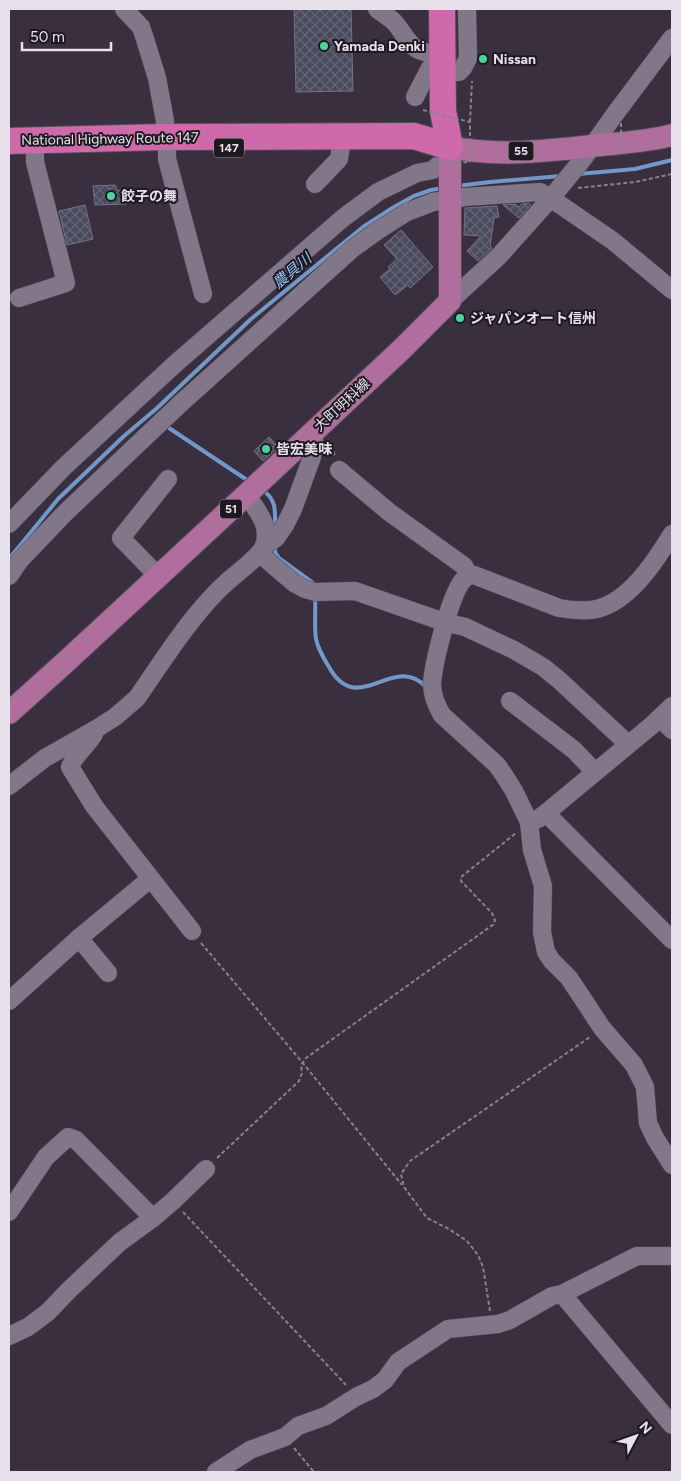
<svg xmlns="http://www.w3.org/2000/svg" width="681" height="1481" font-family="Figtree,'Noto Sans JP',sans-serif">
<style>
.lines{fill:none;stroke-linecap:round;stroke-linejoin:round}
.stream{stroke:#7198c9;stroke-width:4}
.building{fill:url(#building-cross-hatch);stroke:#717387}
.minor-casing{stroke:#544c59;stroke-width:19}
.major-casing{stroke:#544c59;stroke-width:24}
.highway-casing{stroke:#544c59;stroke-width:28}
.path{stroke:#89818e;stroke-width:2;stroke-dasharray:4 2.5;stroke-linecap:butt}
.minor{stroke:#827689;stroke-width:18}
.major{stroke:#b06e9d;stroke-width:22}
.highway{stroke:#ce69aa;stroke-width:26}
.path-bridge{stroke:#89818e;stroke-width:2;stroke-dasharray:4 2.5;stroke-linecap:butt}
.poi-dot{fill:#4ad49c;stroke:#1e1921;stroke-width:2}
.labels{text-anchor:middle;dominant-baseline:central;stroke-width:4;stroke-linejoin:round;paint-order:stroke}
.shield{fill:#1e1921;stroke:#aba5ae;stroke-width:1}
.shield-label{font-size:12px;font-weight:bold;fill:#e7e1eb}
.poi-label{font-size:14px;font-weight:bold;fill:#e7e1eb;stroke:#1e1921;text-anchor:start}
.street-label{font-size:14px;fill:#e7e1eb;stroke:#1e1921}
.water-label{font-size:15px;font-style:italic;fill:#98c6fb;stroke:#1e1921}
</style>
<defs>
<pattern id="building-cross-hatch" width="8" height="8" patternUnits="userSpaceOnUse" patternTransform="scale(1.25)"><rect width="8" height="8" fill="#494a5c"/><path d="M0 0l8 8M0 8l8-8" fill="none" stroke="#636474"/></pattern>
</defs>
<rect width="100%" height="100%" fill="#392f3f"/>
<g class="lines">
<!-- stream -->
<g class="stream">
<polyline points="578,174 635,169 672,160"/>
<polyline points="457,186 490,182 561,176"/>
<polyline points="169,428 247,480"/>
<path d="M 265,492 C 277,501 275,514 275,528"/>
<polyline points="275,545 275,552 279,558 312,582 312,585"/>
<polyline points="9,559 58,499 124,436 156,409 251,319 363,227 394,207 414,196 431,190 442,188"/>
<path d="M 315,597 C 316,611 314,626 316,639 C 318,649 324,659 329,667 C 358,719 393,652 426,687"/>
</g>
</g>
<!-- building -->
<g class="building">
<polygon points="294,9 351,9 353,91 296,92"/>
<polygon points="115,185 117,190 128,191 127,204 95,205 93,186"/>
<polygon points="529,203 531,205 519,218 503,205 515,204 519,207 522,204"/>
<polygon points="85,205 93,239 67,245 59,211"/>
<polygon points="497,206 499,217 494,218 490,246 492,248 478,261 467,251 481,236 464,235 465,208"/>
<polygon points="401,230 433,267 410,288 408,285 395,295 380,277 390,269 388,267 397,259 384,245"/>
<polygon points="269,437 278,447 263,461 254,451"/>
</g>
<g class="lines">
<defs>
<g id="minor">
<polyline points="124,9 141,27 145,39 157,78 165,121 164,137"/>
<path d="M 377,9 C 383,14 391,18 396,24 C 407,38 411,52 431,53"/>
<polyline points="454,72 459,72 463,68 468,58 467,9"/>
<polyline points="415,97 430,68"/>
<polyline points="167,150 167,159 203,294"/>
<polyline points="315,184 339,159 341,146"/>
<polyline points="19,298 66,283 35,162 35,153"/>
<polyline points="450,301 499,256 551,198 583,159 615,114 672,38"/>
<polyline points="339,470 389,512 464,566 469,576"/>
<polyline points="9,524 64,467 175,364 343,218 378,192 417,173 433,170 437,166"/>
<path d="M 672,534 C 655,562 626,607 590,610 C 579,611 570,610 559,608 L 474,575 C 471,575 469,575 466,577 C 451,588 434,662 432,683 C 432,694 436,705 442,715 L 497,765 L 504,775 L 514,791 L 529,822 L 532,850 L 543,886 L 542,932 L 546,952 L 552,961 L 569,978 L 577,990 L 602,1028 L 634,1065 L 645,1087 L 648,1123 L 655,1138 L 672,1165"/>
<polyline points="264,546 276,538 285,525 293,509 312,457 314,440 312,433"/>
<polyline points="260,554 294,583 305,589 315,592 355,591 444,622 465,627 514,650 543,667 558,679 628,744"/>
<polyline points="9,576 20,560 65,513 180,404 352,249 377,231 407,212 433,202 465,197 540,192 546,195 613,241 672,290"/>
<polyline points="158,576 121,538 168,479"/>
<polyline points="510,701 574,750 595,772"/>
<polyline points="660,718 672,730"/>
<path d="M 94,734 C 87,746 75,754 70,767 L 94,806 L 192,931"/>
<path d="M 9,786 L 45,758 L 96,729 L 115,717 L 137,698 C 164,659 193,612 228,581 C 237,573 260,556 264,546 C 271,526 258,511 246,495"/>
<polyline points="546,813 672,940"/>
<polyline points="529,822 538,819 546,813 651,726 672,706"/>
<polyline points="79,938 108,973"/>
<polyline points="9,1001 79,938 150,879"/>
<polyline points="9,1212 46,1157 68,1137 76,1140 153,1218"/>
<polyline points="562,1294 672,1425"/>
<polyline points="9,1336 28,1327 48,1312 68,1291 120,1242 153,1218 173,1201 206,1169"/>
<polyline points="216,1472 250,1450 285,1437 298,1426 326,1416 356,1397 373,1389 385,1380 398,1362 448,1329 498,1324 510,1320 552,1296 562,1294 637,1256 672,1256"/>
</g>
<path id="major" d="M 9,713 L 70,658 L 246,495 L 402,349 L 450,301 L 450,147 C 496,157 545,151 592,146 C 619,143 646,142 672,135"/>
<g id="highway">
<polyline points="442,9 443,111 450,147"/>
<polyline points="9,141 164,137 414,136 450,147"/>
</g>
</defs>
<!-- minor casing -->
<use href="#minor" class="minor-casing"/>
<!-- major casing -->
<use href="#major" class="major-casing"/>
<!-- highway casing -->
<use href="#highway" class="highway-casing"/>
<!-- path -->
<g class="path">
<polyline points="470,122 472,81"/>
<polyline points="578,188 635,182 672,174"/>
<polyline points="328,440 332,445 335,457"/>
<polyline points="201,943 302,1062 402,1185"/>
<polyline points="217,1158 299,1081 302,1073 301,1065 306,1058 494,924 495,920 492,913 461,881 461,877 516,833"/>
<polyline points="183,1212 346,1385"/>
<polyline points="490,1311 483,1267 478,1255 467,1241 449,1229 427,1218 404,1187 401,1174 410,1161 590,1037"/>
<polyline points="294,1448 314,1472"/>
</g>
<!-- minor -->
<use href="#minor" class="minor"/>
<!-- major -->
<use href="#major" class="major"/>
<!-- highway -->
<use href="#highway" class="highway"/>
<!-- path-bridge -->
<g class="path-bridge">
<polyline points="423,110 470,122 470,162 433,163"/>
<polyline points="621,153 621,122"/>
</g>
</g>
<!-- markers -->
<g class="poi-dot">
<circle cx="324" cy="46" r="5"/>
<circle cx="483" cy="59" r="5"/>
<circle cx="111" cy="196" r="5"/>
<circle cx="460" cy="318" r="5"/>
<circle cx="266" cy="449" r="5"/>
</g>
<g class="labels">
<!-- shield labels -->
<g class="shield">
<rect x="214" y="138.5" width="30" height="19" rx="4"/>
<rect x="508.5" y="141.5" width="25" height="19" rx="4"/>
<rect x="220" y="499.5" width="22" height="19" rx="4"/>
</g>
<g class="shield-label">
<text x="229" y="148">147</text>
<text x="521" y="151">55</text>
<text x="231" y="509">51</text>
</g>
<!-- poi labels -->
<g class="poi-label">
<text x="334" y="46">Yamada Denki</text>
<text x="493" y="59">Nissan</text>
<text x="121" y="196">餃子の舞</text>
<text x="470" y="318">ジャパンオート信州</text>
<text x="276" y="449">皆宏美味</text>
</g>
<!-- street labels -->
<g class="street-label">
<text transform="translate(110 139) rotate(-1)">National Highway Route 147</text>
<text transform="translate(342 405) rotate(-43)">大町明科線</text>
</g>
<!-- water labels -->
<g class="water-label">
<text transform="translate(292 271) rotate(-40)">農具川</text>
</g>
</g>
<!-- border -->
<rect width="681" height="1481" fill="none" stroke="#e7e1eb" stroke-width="20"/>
<!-- north arrow -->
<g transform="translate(636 1436) rotate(49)" stroke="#1e1921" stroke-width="4" paint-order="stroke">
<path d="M0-4L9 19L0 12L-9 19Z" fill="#e7e1eb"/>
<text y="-8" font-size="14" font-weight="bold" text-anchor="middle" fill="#e7e1eb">N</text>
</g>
<!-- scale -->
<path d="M22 42v8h89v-8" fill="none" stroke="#e7e1eb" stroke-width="2.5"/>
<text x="30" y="42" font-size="15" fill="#e7e1eb" stroke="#1e1921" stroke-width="4" paint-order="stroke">50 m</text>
</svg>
